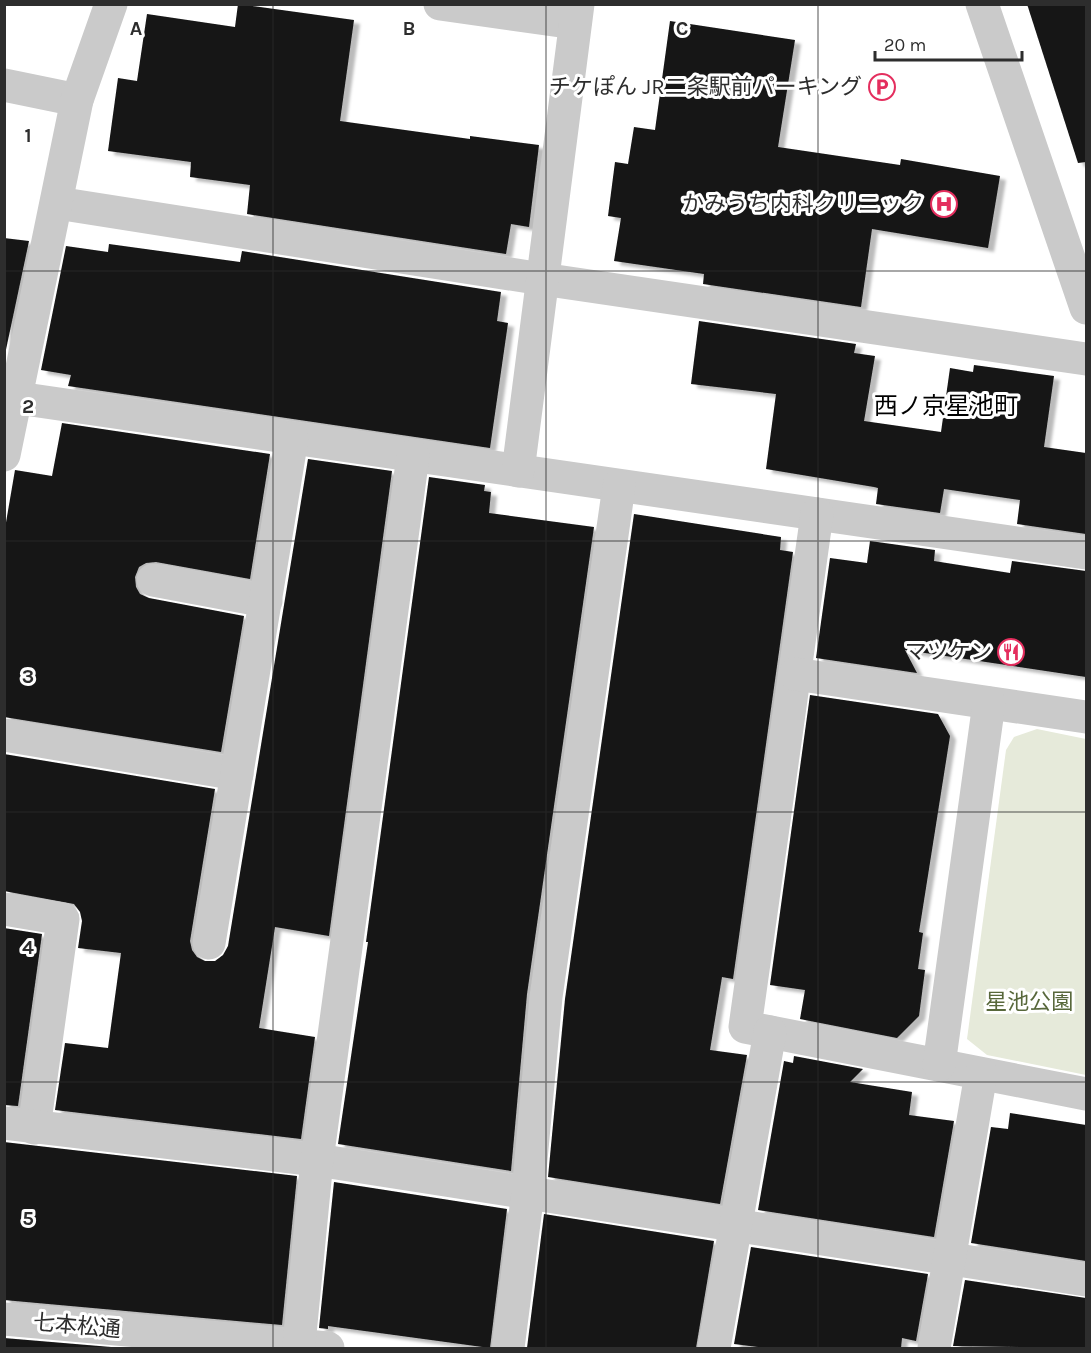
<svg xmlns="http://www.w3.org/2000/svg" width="1091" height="1353" font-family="Karla,'Noto Sans JP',sans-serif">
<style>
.green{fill:#e6eada}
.building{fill:#141414;filter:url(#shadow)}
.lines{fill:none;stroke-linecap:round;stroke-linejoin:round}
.minor{stroke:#cacaca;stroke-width:33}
.grid{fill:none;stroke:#2d2d2d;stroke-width:1.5;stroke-opacity:0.55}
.labels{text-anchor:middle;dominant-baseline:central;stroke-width:6;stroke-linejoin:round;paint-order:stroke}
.poi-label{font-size:22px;fill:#2d2d2d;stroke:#fff;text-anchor:end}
.park-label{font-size:22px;fill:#58683b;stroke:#fff}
.street-label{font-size:22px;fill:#2d2d2d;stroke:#fff}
.neighbourhood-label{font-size:24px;fill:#000;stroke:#fff}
.grid-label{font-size:20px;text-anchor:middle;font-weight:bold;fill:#2d2d2d;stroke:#fff;stroke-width:6;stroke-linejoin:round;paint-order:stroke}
</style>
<defs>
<filter id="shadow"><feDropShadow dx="6" dy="4" stdDeviation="1.5" flood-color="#0004"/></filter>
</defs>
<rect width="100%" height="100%" fill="#fff"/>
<!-- green -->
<polygon class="green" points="1037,729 1086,739 1086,1075 987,1055 967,1039 1006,750 1014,737"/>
<!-- building -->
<g class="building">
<polygon points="238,4 354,20 340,121 470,139 470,136 539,145 529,227 511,224 506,254 247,214 250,185 190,177 191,162 108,151 118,78 137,81 147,14 235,27"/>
<polygon points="1027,4 1086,4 1086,162 1078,163"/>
<polygon points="670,21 795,40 778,147 900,165 901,159 1000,176 988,248 872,229 861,307 703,284 704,274 614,261 621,218 608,216 615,162 628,164 634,127 655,130"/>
<polygon points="4,238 29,241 4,359"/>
<polygon points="109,244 240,262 242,251 501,292 497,321 508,323 490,448 68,386 71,375 41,370 66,246 108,252"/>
<polygon points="699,321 856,344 854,353 875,356 864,421 941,432 950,368 973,372 974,365 1054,376 1044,447 1086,453 1086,534 1017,524 1020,500 944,489 940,513 876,504 878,488 874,487 766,469 776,394 691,384"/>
<polygon points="62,423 270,454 250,579 156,562 146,563 139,567 135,577 136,587 140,594 149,598 244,616 221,752 4,717 4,534 15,470 52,476"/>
<polygon points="308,459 392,471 329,936 275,927 259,1028 315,1037 301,1139 55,1110 65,1043 108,1048 121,953 78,948 82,921 80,912 74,904 4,891 4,754 215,789 190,941 192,950 197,957 205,961 215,961 223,955 228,946"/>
<polygon points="429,477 485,485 484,491 491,492 489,513 594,527 527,994 511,1171 338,1144 368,942 366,942"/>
<polygon points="634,514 781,537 780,550 793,552 733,979 722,977 710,1050 747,1055 720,1204 548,1177 565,999"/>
<polygon points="870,541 935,550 934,561 1010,573 1012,561 1086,571 1086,677 905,650 917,673 816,658 830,558 867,563"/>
<polygon points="810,695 938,714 950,736 919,932 923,933 918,969 925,970 919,1016 897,1038 800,1019 805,990 770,985"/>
<polygon points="4,928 42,934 18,1106 4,1105"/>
<polygon points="794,1056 863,1069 850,1082 912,1092 909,1115 954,1121 934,1237 758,1210 784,1061 793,1063"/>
<polygon points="1010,1113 1086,1125 1086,1261 971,1243 991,1127 1008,1129"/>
<polygon points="4,1142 297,1176 282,1325 4,1300"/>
<polygon points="334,1182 507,1209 490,1348 328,1326 328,1329 319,1328"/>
<polygon points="544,1214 714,1241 696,1348 527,1348"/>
<polygon points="751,1247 928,1274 916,1341 902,1338 901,1348 767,1348 734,1344"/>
<polygon points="965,1280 1086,1298 1086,1348 953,1346"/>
<polygon points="4,1338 123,1348 4,1348"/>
</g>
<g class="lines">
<!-- minor -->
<g class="minor">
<polyline points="440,4 575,23"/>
<polyline points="982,4 1086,308"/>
<polyline points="4,85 77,100"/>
<polyline points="57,203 542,279 1086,359"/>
<polyline points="4,396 1086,553"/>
<polyline points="4,455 77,100 111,4"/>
<polyline points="518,471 578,4"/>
<polyline points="817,514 745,1027 1086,1094"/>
<polyline points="153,580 266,601"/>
<polyline points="795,674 1086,717"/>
<polyline points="4,735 237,774"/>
<polyline points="4,909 63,919 34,1128"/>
<polyline points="209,943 292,438"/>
<polyline points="939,1065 989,703"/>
<polyline points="4,1123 317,1160 1086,1280"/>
<polyline points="4,1319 328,1348"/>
<polyline points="299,1344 317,1160 413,456"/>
<polyline points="508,1348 528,1192 546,997 619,486"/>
<polyline points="714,1348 770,1032"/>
<polyline points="934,1348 981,1074"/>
</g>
</g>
<!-- grid -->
<path class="grid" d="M 273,4 L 273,1348M 546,4 L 546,1348M 818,4 L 818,1348M 4,271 L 1086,271M 4,541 L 1086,541M 4,812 L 1086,812M 4,1082 L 1086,1082"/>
<!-- icons -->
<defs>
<symbol id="parking-ring" viewBox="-11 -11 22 22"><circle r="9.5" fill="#fff" stroke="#e42e5e" stroke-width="1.5"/><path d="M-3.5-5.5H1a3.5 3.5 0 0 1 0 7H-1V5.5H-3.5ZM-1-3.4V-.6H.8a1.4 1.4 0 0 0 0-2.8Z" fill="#e42e5e"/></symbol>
<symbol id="hospital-ring" viewBox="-11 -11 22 22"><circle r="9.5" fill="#fff" stroke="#e42e5e" stroke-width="1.5"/><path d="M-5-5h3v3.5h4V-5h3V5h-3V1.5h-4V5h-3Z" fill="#e42e5e"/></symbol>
<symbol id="restaurant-ring" viewBox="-11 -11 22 22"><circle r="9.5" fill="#fff" stroke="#e42e5e" stroke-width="1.5"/><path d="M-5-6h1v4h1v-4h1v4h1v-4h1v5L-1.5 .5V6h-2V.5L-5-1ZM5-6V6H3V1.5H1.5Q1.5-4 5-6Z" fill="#e42e5e"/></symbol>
</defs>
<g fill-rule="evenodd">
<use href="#parking-ring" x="867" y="72" width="30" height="30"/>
<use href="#hospital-ring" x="929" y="189" width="30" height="30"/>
<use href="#restaurant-ring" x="996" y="637" width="30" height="30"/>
</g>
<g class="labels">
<!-- poi labels -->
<g class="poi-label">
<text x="862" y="87">チケぽん JR二条駅前パーキング</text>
<text x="924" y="204">かみうち内科クリニック</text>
<text x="992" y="652">マツケン</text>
</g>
<!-- park labels -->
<g class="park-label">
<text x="1029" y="1002">星池公園</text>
</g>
<!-- street labels -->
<g class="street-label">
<text transform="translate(77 1326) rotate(5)">七本松通</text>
</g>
<!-- neighbourhood labels -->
<g class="neighbourhood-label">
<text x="946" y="406">西ノ京星池町</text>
</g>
</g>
<g class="grid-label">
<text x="136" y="35">A</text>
<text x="409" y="35">B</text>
<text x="682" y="35">C</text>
<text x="28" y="142">1</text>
<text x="28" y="413">2</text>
<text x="28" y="683">3</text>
<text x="28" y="954">4</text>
<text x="28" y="1225">5</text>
</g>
<!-- border -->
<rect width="1091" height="1353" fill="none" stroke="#2d2d2d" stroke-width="12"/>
<!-- scale -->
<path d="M875 51v9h147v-9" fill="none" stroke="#2d2d2d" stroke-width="3"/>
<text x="884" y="51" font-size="18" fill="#2d2d2d" stroke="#ffffff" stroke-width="4.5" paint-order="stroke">20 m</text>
</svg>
